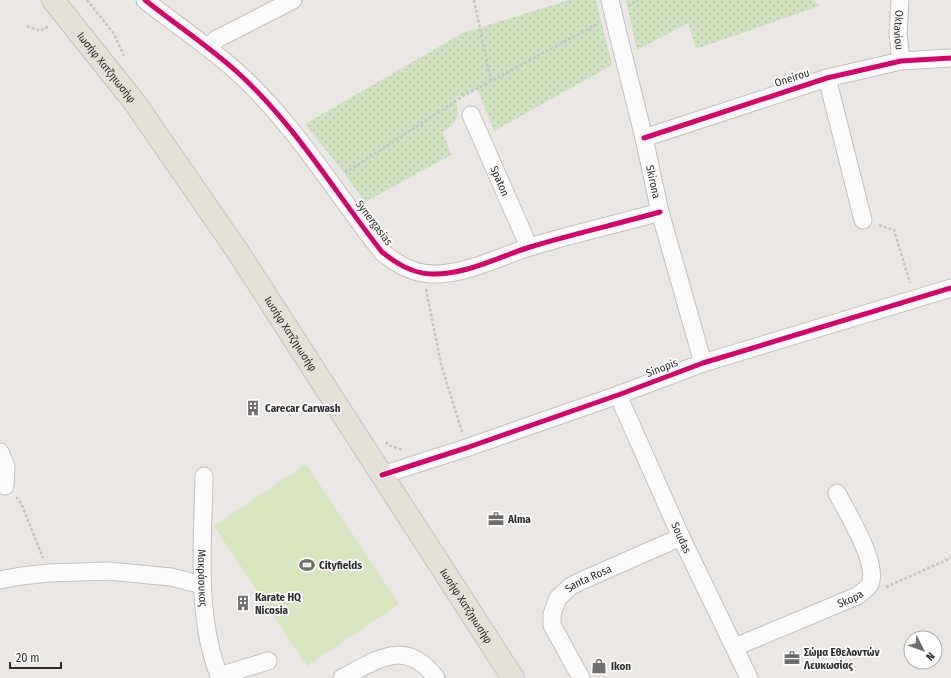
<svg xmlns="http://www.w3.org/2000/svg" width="951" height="678" font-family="'Fira Sans Condensed',sans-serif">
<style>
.park{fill:url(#park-dots)}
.pitch{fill:#d8e5bf}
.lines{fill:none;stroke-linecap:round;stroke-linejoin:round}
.minor-casing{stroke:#c3c2c2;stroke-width:19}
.major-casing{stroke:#c6c4c3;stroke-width:24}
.path{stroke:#c7c7c7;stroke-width:2.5;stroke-dasharray:3 2;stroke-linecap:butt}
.minor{stroke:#fcfbfb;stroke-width:17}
.major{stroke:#e6e1d6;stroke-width:22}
.cycleway-casing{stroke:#fff;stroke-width:8}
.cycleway{stroke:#d6006c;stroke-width:5}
.labels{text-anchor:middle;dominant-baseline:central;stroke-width:3.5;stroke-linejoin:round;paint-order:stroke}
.street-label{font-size:11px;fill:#2d2d2d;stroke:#fff}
.poi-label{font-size:11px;font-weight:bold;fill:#2d2d2d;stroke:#fff;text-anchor:start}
</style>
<defs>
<pattern id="park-dots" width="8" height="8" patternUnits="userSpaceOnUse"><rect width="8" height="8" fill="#d0e2c0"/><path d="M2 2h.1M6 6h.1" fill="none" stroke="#b3c2a5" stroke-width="1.8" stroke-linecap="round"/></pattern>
</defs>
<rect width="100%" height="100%" fill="#eae7e4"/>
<!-- park -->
<g class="park">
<path d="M 569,0 L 596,0 L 612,65 L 494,131 L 477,88 L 456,99 C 459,119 459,120 443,132 L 451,155 L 365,202 L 345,174 L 305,124 L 463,33 Z"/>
<polygon points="626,0 814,0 819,6 696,49 688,23 637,50"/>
</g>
<!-- pitch -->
<polygon class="pitch" points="306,464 399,604 307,666 214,526"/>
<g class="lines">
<defs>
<g id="minor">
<path d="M 145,0 C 175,24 207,45 236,71 C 294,123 334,191 382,252 C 397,264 412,273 431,274 C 466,275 498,257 530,247 C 573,234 617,224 660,212"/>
<path id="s1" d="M 610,0 L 618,34 L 644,138 L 660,212 L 703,363"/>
<path id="s2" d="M 900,0 L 898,33 L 901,61"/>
<polyline points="207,47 217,39 293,0"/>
<polyline points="827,78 863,220"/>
<path id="s3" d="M 471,115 L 529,247"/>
<polyline points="644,138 827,78 901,61 951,58"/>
<path id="s4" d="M 618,395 L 681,537 L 749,678"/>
<polyline points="0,452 6,466 5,486"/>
<polyline points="382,475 466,448 618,395 703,363 951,288"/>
<path id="s5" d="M 204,476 C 203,540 195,618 220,678"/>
<polyline points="0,580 21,576 49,573 108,571 171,577 202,585"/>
<path id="s6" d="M 735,647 L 857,596 C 861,593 868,588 870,584 C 879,563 847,513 837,493"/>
<polyline points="219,676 268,661"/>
<path d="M 342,678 C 377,660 405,637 436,678"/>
<path id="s7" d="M 581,678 L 552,625 L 552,614 L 558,598 L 571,586 L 581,581 L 681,537"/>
</g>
<g id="major">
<path id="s8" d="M 53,0 L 135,103 L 238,252 L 513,678"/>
</g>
</defs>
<!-- minor casing -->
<use href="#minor" class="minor-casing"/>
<!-- major casing -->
<use href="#major" class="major-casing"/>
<!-- path -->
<g class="path">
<polyline points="87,0 114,34 124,56"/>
<polyline points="474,0 491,81"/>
<polyline points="628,6 638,0"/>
<polyline points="27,26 40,31 49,26"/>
<polyline points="345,173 465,95 599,23"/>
<polyline points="879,225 894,230 910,283"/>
<polyline points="426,289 441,364 462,432"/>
<polyline points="386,442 388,445 403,450"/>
<polyline points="16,497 21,503 43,558"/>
<polyline points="886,587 951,558"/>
</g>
<!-- minor -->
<use href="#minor" class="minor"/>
<!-- major -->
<use href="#major" class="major"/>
<defs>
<g id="cycleway">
<path d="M 145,0 C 175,24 207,45 236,71 C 294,123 334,191 382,252 C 397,264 412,273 431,274 C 466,275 498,257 530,247 C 573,234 617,224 660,212"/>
<polyline points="644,138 827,78 901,61 951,58"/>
<polyline points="382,475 466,448 618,395 703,363 951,288"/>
</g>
</defs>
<!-- cycleway casing -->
<use href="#cycleway" class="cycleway-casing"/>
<!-- cycleway -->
<use href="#cycleway" class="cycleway"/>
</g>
<!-- icons -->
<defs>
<symbol id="building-bare" viewBox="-9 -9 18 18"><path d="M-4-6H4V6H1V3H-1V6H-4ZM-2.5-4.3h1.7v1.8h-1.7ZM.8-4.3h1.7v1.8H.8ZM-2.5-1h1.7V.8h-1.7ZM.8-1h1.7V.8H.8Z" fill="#6f6e6d" stroke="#fff" stroke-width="2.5" paint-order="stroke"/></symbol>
<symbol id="office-bare" viewBox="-9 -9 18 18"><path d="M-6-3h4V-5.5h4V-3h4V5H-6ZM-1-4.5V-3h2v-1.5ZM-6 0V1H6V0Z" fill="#6f6e6d" stroke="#fff" stroke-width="2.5" paint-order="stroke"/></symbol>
<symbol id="stadium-bare" viewBox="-9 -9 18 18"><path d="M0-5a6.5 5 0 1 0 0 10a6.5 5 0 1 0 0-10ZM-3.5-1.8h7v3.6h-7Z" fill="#6f6e6d" stroke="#fff" stroke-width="2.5" paint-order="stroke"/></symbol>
<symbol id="shop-bare" viewBox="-9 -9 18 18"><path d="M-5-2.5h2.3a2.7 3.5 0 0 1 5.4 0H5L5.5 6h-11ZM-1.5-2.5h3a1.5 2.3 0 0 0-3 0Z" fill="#6f6e6d" stroke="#fff" stroke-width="2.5" paint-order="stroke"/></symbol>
</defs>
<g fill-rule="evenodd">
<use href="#building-bare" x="242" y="397" width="22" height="22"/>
<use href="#office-bare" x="485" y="508" width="22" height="22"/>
<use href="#stadium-bare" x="296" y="554" width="22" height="22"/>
<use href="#building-bare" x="232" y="592" width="22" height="22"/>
<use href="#office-bare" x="781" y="647" width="22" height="22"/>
<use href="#shop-bare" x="588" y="655" width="22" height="22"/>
</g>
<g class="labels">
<!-- street labels -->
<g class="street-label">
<text stroke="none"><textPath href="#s2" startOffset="30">Oktaviou</textPath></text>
<text stroke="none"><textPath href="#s8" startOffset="86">Ιωσήφ Χατζηιωσήφ</textPath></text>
<text transform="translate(792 78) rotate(-18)">Oneirou</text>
<text stroke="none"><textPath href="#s3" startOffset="72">Spaton</textPath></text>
<text stroke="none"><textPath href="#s1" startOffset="187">Skirona</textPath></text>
<text transform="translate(374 223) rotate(53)">Synergasias</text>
<text stroke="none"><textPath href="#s8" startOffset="410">Ιωσήφ Χατζηιωσήφ</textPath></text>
<text transform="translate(662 368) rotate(-21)">Sinopis</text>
<text stroke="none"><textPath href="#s4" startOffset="156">Soudas</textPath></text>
<text stroke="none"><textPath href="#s5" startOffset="102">Μακράσυκας</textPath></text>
<text stroke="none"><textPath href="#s7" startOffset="125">Santa Rosa</textPath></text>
<text stroke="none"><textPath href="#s6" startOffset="125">Skopa</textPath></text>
<text stroke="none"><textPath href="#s8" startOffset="734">Ιωσήφ Χατζηιωσήφ</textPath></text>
</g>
<!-- poi labels -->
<g class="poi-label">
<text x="265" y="408">Carecar Carwash</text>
<text x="508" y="519">Alma</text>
<text x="319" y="565">Cityfields</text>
<text x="255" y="597">Karate HQ<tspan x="255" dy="13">Nicosia</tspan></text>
<text x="804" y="652">Σώμα Εθελοντών<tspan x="804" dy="13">Λευκωσίας</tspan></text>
<text x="611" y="666">Ikon</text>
</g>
</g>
<!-- north arrow -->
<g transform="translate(923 650) rotate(132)"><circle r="19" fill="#ffffff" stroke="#ababab"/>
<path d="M0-3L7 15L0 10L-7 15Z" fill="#6f6e6d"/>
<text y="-6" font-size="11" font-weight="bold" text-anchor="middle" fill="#2d2d2d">N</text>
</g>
<!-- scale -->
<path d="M10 662v6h51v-6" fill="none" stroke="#2d2d2d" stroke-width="2"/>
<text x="16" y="662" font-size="12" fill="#2d2d2d" stroke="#ffffff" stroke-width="3" paint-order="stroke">20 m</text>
</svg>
